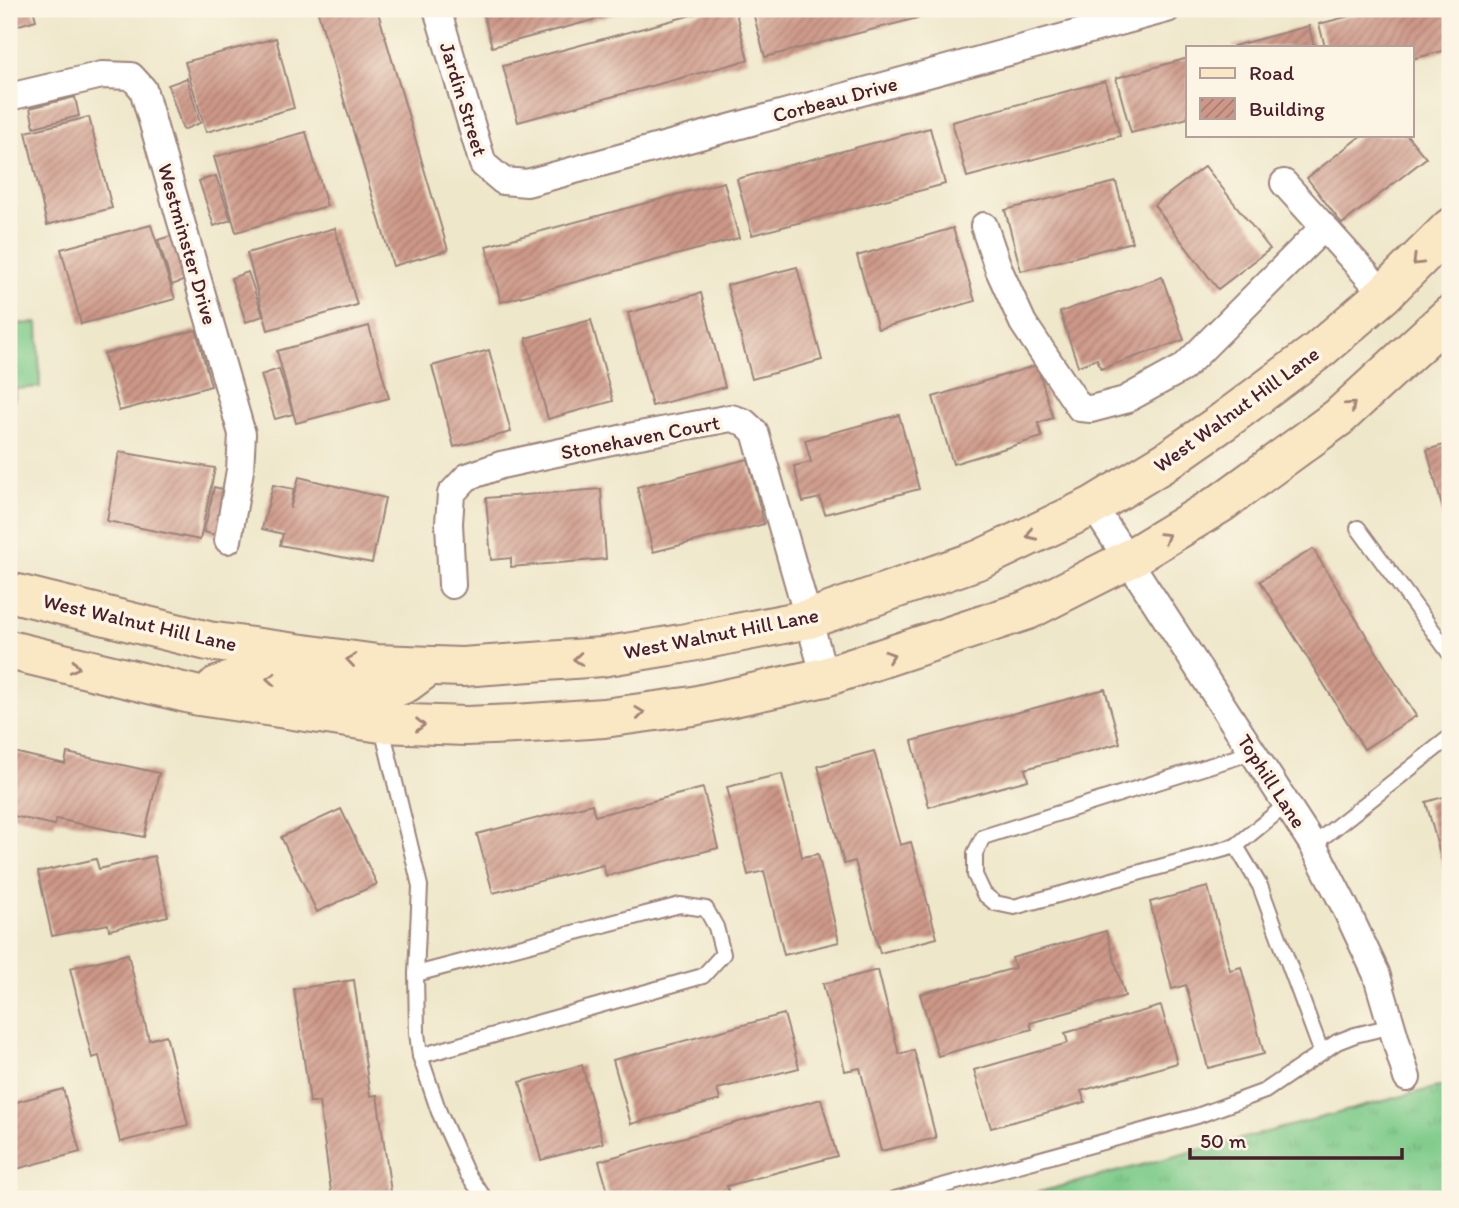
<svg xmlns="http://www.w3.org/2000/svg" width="1459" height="1208" font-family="Itim,sans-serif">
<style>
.grass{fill:url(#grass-tufts);stroke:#64755a;stroke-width:2}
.pitch{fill:#7ecb8a;stroke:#64755a;stroke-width:2}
.building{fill:url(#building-hatch)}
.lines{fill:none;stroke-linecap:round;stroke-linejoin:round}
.service-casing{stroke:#9c837a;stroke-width:18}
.minor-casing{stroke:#9c837a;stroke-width:30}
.secondary-casing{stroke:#9c837a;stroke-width:42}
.service{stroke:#fff;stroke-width:14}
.minor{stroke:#fff;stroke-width:26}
.secondary{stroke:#fae7c3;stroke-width:38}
.oneway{stroke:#a28377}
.labels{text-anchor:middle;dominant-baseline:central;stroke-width:7;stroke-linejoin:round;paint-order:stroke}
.street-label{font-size:21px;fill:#4a1f2b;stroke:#fcf5e5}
</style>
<defs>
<pattern id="grass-tufts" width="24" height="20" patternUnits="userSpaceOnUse" patternTransform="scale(1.75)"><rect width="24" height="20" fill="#7ecb8a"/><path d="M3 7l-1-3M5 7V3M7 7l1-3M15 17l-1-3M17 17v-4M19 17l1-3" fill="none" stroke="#6eae77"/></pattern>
<pattern id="building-hatch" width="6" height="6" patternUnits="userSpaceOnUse" patternTransform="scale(1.75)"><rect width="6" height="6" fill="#cd9888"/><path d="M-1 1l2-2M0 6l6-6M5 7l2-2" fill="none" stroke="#a87b6f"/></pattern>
</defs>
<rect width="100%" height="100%" fill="#fcf5e5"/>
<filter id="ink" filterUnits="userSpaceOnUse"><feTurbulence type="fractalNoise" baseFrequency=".0143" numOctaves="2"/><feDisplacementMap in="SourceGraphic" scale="14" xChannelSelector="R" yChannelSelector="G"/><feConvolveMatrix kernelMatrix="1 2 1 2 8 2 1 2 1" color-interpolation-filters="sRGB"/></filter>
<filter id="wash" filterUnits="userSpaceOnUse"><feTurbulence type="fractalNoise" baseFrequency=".00686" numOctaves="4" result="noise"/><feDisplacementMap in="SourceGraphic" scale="28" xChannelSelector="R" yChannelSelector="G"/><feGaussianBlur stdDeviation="1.57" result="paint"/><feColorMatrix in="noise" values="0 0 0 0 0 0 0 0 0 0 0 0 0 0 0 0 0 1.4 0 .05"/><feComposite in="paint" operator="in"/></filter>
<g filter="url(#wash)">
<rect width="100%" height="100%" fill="#eee7ca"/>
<!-- grass -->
<polygon class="grass" points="1450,1084 1450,1199 1013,1199 1395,1098"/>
<!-- pitch -->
<polygon class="pitch" points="38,323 40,387 15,389 15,397 9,411 10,324"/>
<g id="blocks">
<!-- building -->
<g class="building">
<polygon points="9,9 33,9 36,20 9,28"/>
<polygon points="317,9 377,9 448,250 393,266"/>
<polygon points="482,9 631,9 631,10 492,47"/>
<polygon points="714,9 735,9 748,60 518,122 503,66"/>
<polygon points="752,9 948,9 949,10 765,57"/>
<polygon points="1377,9 1450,9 1450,49 1412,59 1412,47 1325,47 1319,24"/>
<polygon points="1309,26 1314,47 1233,47 1233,46"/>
<polygon points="276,38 294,108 206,132 185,62"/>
<polygon points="1188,58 1188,118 1131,133 1116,78"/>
<polygon points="187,78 200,123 183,130 168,85"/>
<polygon points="1105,81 1120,136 967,177 952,122"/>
<polygon points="75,97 79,116 34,127 30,108"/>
<polygon points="89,117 112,208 47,225 26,132"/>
<polygon points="930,128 945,184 752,235 737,179"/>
<polygon points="306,132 327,206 236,232 214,157"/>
<polygon points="1362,135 1407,135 1426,158 1342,224 1307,178"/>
<polygon points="1205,166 1270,249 1218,289 1154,205"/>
<polygon points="216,176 231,220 214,226 199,181"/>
<polygon points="724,182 739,238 501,302 486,246"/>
<polygon points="1116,182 1132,242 1021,271 1005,210"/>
<polygon points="151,225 175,299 81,324 61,249"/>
<polygon points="335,228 357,305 268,330 247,253"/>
<polygon points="953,228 975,301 878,329 857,256"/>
<polygon points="177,234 191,278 172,285 158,240"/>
<polygon points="797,267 822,360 752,379 727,285"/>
<polygon points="248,272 263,316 246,322 231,278"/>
<polygon points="9,277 11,277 12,331 9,331"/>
<polygon points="1162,277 1184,340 1101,369 1097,359 1078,366 1060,312"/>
<polygon points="701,293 725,387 652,406 628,313"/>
<polygon points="591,320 613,401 548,419 526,338"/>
<polygon points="369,326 389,398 296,423 277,351"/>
<polygon points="196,330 211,386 119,411 104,354"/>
<polygon points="489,350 511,432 454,447 432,366"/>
<polygon points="1037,365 1053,418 1038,423 1042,437 953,464 933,397"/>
<polygon points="279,369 293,414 275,419 261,375"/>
<polygon points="899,415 919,489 825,514 820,498 803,502 794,466 811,462 805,440"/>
<polygon points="1450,443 1450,533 1449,533 1427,450"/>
<polygon points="119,452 215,468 200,540 107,521"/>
<polygon points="748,459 764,524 653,552 637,487"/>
<polygon points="299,477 385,498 372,563 280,545 283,534 262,529 273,485 294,489 290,509"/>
<polygon points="214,487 233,492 223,537 204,532"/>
<polygon points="601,489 606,559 511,567 511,558 491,560 486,498"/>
<polygon points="1313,549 1416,716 1364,749 1260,581"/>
<polygon points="1105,689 1120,743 1025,769 1028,780 929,807 912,741"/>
<polygon points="9,751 65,764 67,753 159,773 144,837 56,819 54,825 9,815"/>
<polygon points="874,751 900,845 911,842 937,938 880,953 855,861 844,864 818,766"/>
<polygon points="782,774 802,857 818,854 839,942 784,955 764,871 748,875 727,787"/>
<polygon points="703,788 718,848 606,876 603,865 493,893 477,834 592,804 595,816"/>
<polygon points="1450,795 1450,888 1449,888 1426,802"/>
<polygon points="341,809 377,884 317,912 281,837"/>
<polygon points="154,856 168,916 109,930 108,924 52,936 38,872 96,859 99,869"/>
<polygon points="1208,887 1230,970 1241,967 1264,1054 1208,1068 1186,985 1172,989 1150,902"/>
<polygon points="1106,931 1125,996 1030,1023 1032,1029 938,1056 920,994 1015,968 1012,958"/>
<polygon points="128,954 149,1040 166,1035 188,1125 120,1142 99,1056 92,1058 70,968"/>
<polygon points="878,970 899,1054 914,1050 936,1138 881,1151 860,1068 845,1071 823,984"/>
<polygon points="354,980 370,1096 377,1095 392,1199 332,1199 319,1102 310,1102 294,989"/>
<polygon points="1161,1006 1177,1063 1081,1091 1085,1102 991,1128 974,1070 1068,1043 1065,1033"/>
<polygon points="784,1014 799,1068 717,1089 720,1100 631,1124 613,1060"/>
<polygon points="582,1065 603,1143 541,1160 520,1082"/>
<polygon points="63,1089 80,1152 9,1171 9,1104"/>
<polygon points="821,1099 837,1156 727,1186 730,1197 723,1199 610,1199 599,1161"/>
</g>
</g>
</g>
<g filter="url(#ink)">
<use href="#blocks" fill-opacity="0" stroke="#9c837a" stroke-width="2"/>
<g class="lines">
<defs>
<g id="service">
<polyline points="1358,528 1450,654"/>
<polyline points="381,724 420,886 416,974 417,1033 420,1056 439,1112 466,1172 485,1199"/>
<polyline points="1253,752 983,837 975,853 975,875 984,894 995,903 1014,907 1236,846 1260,886 1321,1051"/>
<polyline points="1313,845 1450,737"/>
<polyline points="1236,846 1287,804"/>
<polyline points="416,974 680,905 706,909 716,927 723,954 703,976 420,1056"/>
<polyline points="895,1199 1197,1116 1265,1091 1337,1042 1355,1035 1392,1026"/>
</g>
<g id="minor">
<polyline points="437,9 483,164 503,181 527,183 1167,9"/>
<polyline points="9,97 102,75 131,76 143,89 242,434 240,470 228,540"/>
<polyline points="1284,183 1384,294"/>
<polyline points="984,226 999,270 1023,323 1080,408 1091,409 1125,400 1183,368 1324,227"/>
<polyline points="1093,506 1313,845 1344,905 1376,973 1407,1078"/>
<polyline points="452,585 449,523 451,494 467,477 501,465 634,436 731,418 744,422 755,432 825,677"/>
</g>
<g id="secondary">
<polyline points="9,592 208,641 377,664 462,667 602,657 681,644 809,619 981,559 1093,506 1165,462 1224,421 1319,350 1384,294 1450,228"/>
<polyline points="9,650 199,696 381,723 466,726 515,724 604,718 693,706 825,677 1028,610 1129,559 1221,503 1339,417 1450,315"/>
<polyline points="217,686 234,680 246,678 316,684 355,692 383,692 406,683 429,666"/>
</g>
</defs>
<!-- service casing -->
<use href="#service" class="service-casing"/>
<!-- minor casing -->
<use href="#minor" class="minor-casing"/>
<!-- secondary casing -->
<use href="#secondary" class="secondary-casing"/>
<!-- service -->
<use href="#service" class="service"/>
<!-- minor -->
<use href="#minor" class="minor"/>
<!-- secondary -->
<use href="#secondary" class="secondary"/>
</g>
<!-- one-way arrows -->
<defs><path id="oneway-chevron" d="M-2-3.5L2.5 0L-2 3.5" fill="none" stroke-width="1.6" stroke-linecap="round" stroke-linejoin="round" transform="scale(1.75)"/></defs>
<g class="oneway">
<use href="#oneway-chevron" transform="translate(1417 261) rotate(135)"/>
<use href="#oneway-chevron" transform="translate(1351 406) rotate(-42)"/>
<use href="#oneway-chevron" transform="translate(1031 535) rotate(155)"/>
<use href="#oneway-chevron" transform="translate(1165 537) rotate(-32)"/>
<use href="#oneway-chevron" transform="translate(890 656) rotate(-18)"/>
<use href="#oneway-chevron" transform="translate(578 659) rotate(175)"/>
<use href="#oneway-chevron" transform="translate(351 660) rotate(-172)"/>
<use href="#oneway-chevron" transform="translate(75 667) rotate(13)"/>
<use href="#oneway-chevron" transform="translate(271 679) rotate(-176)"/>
<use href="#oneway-chevron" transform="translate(640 713) rotate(-7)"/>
<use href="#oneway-chevron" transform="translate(420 725) rotate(1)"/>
</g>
</g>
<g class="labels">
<!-- street labels -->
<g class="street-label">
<text transform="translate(464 99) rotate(73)">Jardin Street</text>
<text transform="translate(835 99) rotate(-15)">Corbeau Drive</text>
<text transform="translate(188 244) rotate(74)">Westminster Drive</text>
<text transform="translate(1236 409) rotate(-36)">West Walnut Hill Lane</text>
<text transform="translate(640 437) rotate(-11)">Stonehaven Court</text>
<text transform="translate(140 622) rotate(13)">West Walnut Hill Lane</text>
<text transform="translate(721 633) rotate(-11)">West Walnut Hill Lane</text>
<text transform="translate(1272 781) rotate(57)">Tophill Lane</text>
</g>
</g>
<!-- margin -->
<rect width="1459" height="1208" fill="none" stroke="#fcf5e5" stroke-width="35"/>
<!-- legend -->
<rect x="1186" y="46" width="228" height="91" fill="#fcf5e5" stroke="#b59f9b" stroke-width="2"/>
<rect x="1200" y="68" width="35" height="10" fill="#fae7c3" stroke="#b59f9b" stroke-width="2"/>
<text x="1249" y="80" font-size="21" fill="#4a1f2b">Road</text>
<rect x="1200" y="98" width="35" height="21" fill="url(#building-hatch)" stroke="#b59f9b" stroke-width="2"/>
<text x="1249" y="116" font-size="21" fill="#4a1f2b">Building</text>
<!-- scale -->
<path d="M1190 1148v10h212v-10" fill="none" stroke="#4a1f2b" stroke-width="3.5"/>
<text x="1200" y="1148" font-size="21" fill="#4a1f2b" stroke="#fcf5e5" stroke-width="5" paint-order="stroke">50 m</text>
</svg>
